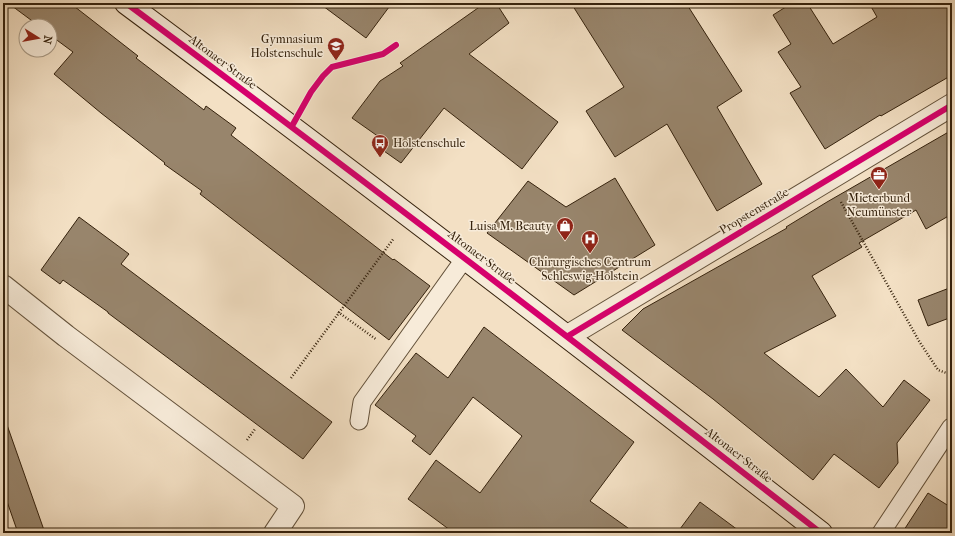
<svg xmlns="http://www.w3.org/2000/svg" width="955" height="536" font-family="'IM FELL French Canon',serif">
<style>
.building{fill:#98856c;stroke:#35220d}
.lines{fill:none;stroke-linecap:round;stroke-linejoin:round}
.service-casing{stroke:#64523b;stroke-width:19}
.minor-casing{stroke:#64523b;stroke-width:24}
.secondary-casing{stroke:#35220d;stroke-width:24}
.path{stroke:#35220d;stroke-width:2.5;stroke-dasharray:1 2;stroke-linecap:butt}
.service{stroke:#f7ebd9;stroke-width:17}
.minor{stroke:#f7ebd9;stroke-width:22}
.secondary{stroke:#f7ebd9;stroke-width:22}
.cycleway-casing{stroke:#f7ebd9;stroke-width:8}
.cycleway{stroke:#d6006c;stroke-width:6}
.labels{text-anchor:middle;dominant-baseline:central;stroke-width:3;stroke-linejoin:round;paint-order:stroke}
.poi-label{font-size:12px;fill:#35220d;stroke:#f7ebd9;text-anchor:end}
.street-label{font-size:12px;fill:#35220d;stroke:#f7ebd9}
</style>
<rect width="100%" height="100%" fill="#f3e0c4"/>
<filter id="stains"><feTurbulence type="fractalNoise" baseFrequency=".005" numOctaves="4"/><feColorMatrix values="0 0 0 0 .2 0 0 0 0 .09 0 0 0 0 .02 0 0 0 .5 -.17"/></filter>
<radialGradient id="worn" r=".72"><stop offset=".6" stop-color="#630" stop-opacity="0"/><stop offset="1" stop-color="#630" stop-opacity=".3"/></radialGradient>
<!-- building -->
<g class="building">
<polygon points="8,3 70,3 138,56 136,58 204,110 206,106 236,128 231,135 393,260 394,259 430,286 389,340 200,194 202,191 164,164 165,163 101,113 54,74 73,52 50,35 50,26 39,26"/>
<polygon points="319,3 392,3 366,38"/>
<polygon points="485,3 496,3 509,23 469,54 558,122 522,169 444,108 401,163 374,144 379,137 352,118 380,81 403,66 400,63"/>
<polygon points="571,3 686,3 742,91 717,107 762,184 717,211 667,124 615,157 586,111 624,87"/>
<polygon points="792,3 807,3 833,44 877,17 869,3 946,3 952,13 952,75 881,116 880,115 825,149 790,93 801,87 778,52 791,44 773,15"/>
<polygon points="952,130 952,214 926,229 916,210 859,243 862,247 812,276 836,316 764,353 819,397 846,369 883,407 904,380 930,400 897,443 898,463 879,488 834,454 813,480 713,399 622,330 643,309 787,228 786,227 827,202"/>
<polygon points="615,178 655,245 574,295 487,233 528,181 566,207"/>
<polygon points="79,217 129,254 121,264 332,422 303,459 108,313 108,312 63,280 60,284 41,270"/>
<polygon points="952,287 952,317 928,326 918,300"/>
<polygon points="484,327 634,442 590,501 635,533 454,533 408,499 436,460 480,493 522,436 473,397 430,455 412,441 416,436 375,405 416,353 448,378"/>
<polygon points="6,422 45,533 18,533 3,490 3,423"/>
<polygon points="928,493 952,508 952,533 902,533"/>
<polygon points="700,502 742,533 677,533"/>
</g>
<g class="lines">
<defs>
<g id="service">
<polyline points="359,421 362,402 465,258"/>
<polyline points="881,533 951,427"/>
</g>
<g id="minor">
<polyline points="3,286 66,336 293,506 275,533"/>
<polyline points="568,336 952,105"/>
</g>
<path id="secondary" d="M 126,3 C 360,177 591,354 821,533"/>
</defs>
<!-- service casing -->
<use href="#service" class="service-casing"/>
<!-- minor casing -->
<use href="#minor" class="minor-casing"/>
<!-- secondary casing -->
<use href="#secondary" class="secondary-casing"/>
<!-- path -->
<g class="path">
<polyline points="841,202 919,341 938,370 952,375"/>
<polyline points="338,312 377,340"/>
<polyline points="291,378 394,238"/>
<polyline points="247,440 255,429"/>
</g>
<!-- service -->
<use href="#service" class="service"/>
<!-- minor -->
<use href="#minor" class="minor"/>
<!-- secondary -->
<use href="#secondary" class="secondary"/>
<defs>
<g id="cycleway">
<path d="M 126,3 C 360,177 591,354 821,533"/>
<polyline points="292,126 311,92 323,76 332,67 383,54 396,45"/>
<polyline points="568,336 952,105"/>
</g>
</defs>
<!-- cycleway casing -->
<use href="#cycleway" class="cycleway-casing"/>
<!-- cycleway -->
<use href="#cycleway" class="cycleway"/>
</g>
<!-- icons -->
<defs>
<symbol id="school-pin" viewBox="-11 -11 22 30"><path d="M0 17L-7.5 6A9.5 9.5 0 1 1 7.5 6Z" fill="#8f2418" stroke="#f7ebd9"/><path d="M0-5L7-2L0 1L-7-2ZM-4 1L0 2.5L4 1V4Q0 6-4 4Z" fill="#fff"/></symbol>
<symbol id="bus-pin" viewBox="-11 -11 22 30"><path d="M0 17L-7.5 6A9.5 9.5 0 1 1 7.5 6Z" fill="#8f2418" stroke="#f7ebd9"/><path d="M-5-6H5V4H4V6H2V4H-2V6H-4V4H-5ZM-3.5-4V0h7V-4ZM-3.5 1.2v1.5H-2V1.2ZM2 1.2v1.5H3.5V1.2Z" fill="#fff"/></symbol>
<symbol id="office-pin" viewBox="-11 -11 22 30"><path d="M0 17L-7.5 6A9.5 9.5 0 1 1 7.5 6Z" fill="#8f2418" stroke="#f7ebd9"/><path d="M-6-3h4V-5.5h4V-3h4V5H-6ZM-1-4.5V-3h2v-1.5ZM-6 0V1H6V0Z" fill="#fff"/></symbol>
<symbol id="shop-pin" viewBox="-11 -11 22 30"><path d="M0 17L-7.5 6A9.5 9.5 0 1 1 7.5 6Z" fill="#8f2418" stroke="#f7ebd9"/><path d="M-5-2.5h2.3a2.7 3.5 0 0 1 5.4 0H5L5.5 6h-11ZM-1.5-2.5h3a1.5 2.3 0 0 0-3 0Z" fill="#fff"/></symbol>
<symbol id="hospital-pin" viewBox="-11 -11 22 30"><path d="M0 17L-7.5 6A9.5 9.5 0 1 1 7.5 6Z" fill="#8f2418" stroke="#f7ebd9"/><path d="M-5-5h3v3.5h4V-5h3V5h-3V1.5h-4V5h-3Z" fill="#fff"/></symbol>
</defs>
<g fill-rule="evenodd">
<use href="#school-pin" x="326" y="36" width="20" height="27"/>
<use href="#bus-pin" x="370" y="133" width="20" height="27"/>
<use href="#office-pin" x="869" y="165" width="20" height="27"/>
<use href="#shop-pin" x="555" y="216" width="20" height="27"/>
<use href="#hospital-pin" x="580" y="229" width="20" height="27"/>
</g>
<g class="labels">
<!-- poi labels -->
<g class="poi-label">
<text x="323" y="39">Gymnasium<tspan x="323" dy="14">Holstenschule</tspan></text>
<text x="393" y="143" text-anchor="start">Holstenschule</text>
<text x="879" y="198" text-anchor="middle">Mieterbund<tspan x="879" dy="14">Neumünster</tspan></text>
<text x="552" y="226">Luisa M. Beauty</text>
<text x="590" y="262" text-anchor="middle">Chirurgisches Centrum<tspan x="590" dy="14">Schleswig-Holstein</tspan></text>
</g>
<!-- street labels -->
<g class="street-label">
<text transform="translate(223 62) rotate(37)">Altonaer Straße</text>
<text transform="translate(754 211) rotate(-31)">Propstenstraße</text>
<text transform="translate(482 257) rotate(37)">Altonaer Straße</text>
<text transform="translate(739 455) rotate(38)">Altonaer Straße</text>
</g>
</g>
<!-- margin -->
<rect width="955" height="536" fill="none" stroke="#f3e0c4" stroke-width="16"/>
<rect x="4" y="4" width="947" height="528" fill="none" stroke="#35220d" stroke-width="2"/>
<rect x="8" y="8" width="939" height="520" fill="none" stroke="#35220d"/>
<!-- north arrow -->
<g transform="translate(38 38) rotate(101)"><circle r="19" fill="#f7ebd9" stroke="#a99b87"/>
<path d="M0-3L7 15L0 10L-7 15Z" fill="#8f2418"/>
<text y="-6" font-size="11" font-weight="bold" text-anchor="middle" fill="#35220d">N</text>
</g>
<rect width="100%" height="100%" filter="url(#stains)"/>
<rect width="100%" height="100%" fill="url(#worn)"/>
</svg>
